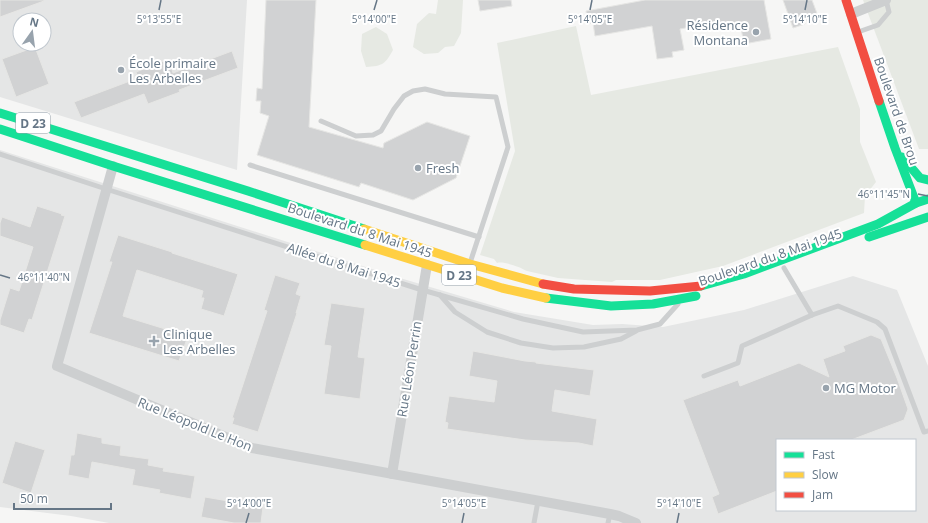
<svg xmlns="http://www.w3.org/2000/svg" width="928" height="523" font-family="'Open Sans',sans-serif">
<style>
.built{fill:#e5e6e6;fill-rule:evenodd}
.green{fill:#e6e9e3}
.building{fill:#d1d2d3;stroke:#e6e6e4}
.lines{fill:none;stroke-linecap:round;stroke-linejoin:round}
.lane{stroke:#cdcfd0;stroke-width:5}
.street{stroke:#cdcfd0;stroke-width:10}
.fast{stroke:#16e098;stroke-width:9}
.slow{stroke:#ffcf43;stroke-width:9}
.jam{stroke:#f24e42;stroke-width:9}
.ticks{fill:none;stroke:#657686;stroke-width:1.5}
.poi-dot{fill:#98a3ad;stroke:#fff;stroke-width:1.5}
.labels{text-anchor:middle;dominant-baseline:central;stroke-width:4;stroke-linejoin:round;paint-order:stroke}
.shield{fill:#fff;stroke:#939faa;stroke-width:1}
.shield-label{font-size:12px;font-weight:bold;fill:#657686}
.poi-label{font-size:13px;fill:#657686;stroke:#fff;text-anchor:start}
.street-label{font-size:13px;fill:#657686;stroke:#fff}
.ticks-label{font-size:10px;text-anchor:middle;fill:#657686;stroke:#fff;stroke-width:4;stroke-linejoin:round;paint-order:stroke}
</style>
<rect width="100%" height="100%" fill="#f6f6f5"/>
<!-- built -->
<g class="built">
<path d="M 0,0 L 247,0 L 237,170 L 0,97 ZM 20,20 L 44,20 L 44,44 L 20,44 Z"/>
<path d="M 0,150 L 400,278 L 514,312 L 593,325 L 622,324 L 663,327 L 744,310 L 853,276 L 897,290 L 928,366 L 928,523 L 109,523 L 71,516 L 0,507 ZM 777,440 L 915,440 L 915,510 L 777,510 Z"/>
</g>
<!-- green -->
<g class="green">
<polygon points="438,0 463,0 461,33 454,46 445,47 438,53 424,54 413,47 417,24 429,13 436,14"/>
<polygon points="863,0 928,0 928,149 919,149"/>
<path d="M 576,26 L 591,95 L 838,47 L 860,109 L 860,142 L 876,182 L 865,196 L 864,213 L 723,266 L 660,280 L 616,280 L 612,282 L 558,278 L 527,271 C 520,267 504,261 497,263 L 494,259 L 480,255 L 515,151 L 497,43 Z"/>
<path d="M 376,27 L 387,34 L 393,50 C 385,64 383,66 366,67 L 361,51 L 362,34 Z"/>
</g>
<!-- building -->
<g class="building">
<polygon points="0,0 44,0 44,1 0,17"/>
<polygon points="266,0 316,0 309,127 383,148 384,143 427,122 470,136 456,178 413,200 361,183 359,187 257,155 269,116 260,113 261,101 256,101 257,88 262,89"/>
<polygon points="478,0 511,0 512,6 480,11"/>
<polygon points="645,0 764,0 771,39 744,44 740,23 709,28 708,24 680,29 684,50 672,52 673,57 657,59 652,26 595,36 593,23 588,24 586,11"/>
<polygon points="783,0 812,0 818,16 804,21 805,24 793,28"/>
<polygon points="35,47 49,84 16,97 2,59"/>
<polygon points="232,51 238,68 179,90 180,92 148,104 144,94 81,118 74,102 138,78 136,72 169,59 173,73"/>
<polygon points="37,206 62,214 61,215 65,216 32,320 29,319 24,333 0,325 0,320 10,288 19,291 33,247 0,236 0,223 2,217 30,227"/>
<polygon points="118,235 172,252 172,253 238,274 224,316 201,309 204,298 201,298 203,291 137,270 123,316 188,336 179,361 89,333 112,262 109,262"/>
<polygon points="275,275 300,283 296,294 301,296 296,313 297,313 258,432 232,424 234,418 232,418 267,311 264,310"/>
<polygon points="331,303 365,308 358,357 365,358 360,399 324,394 331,346 324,345"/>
<polygon points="871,335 881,339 897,378 908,409 904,420 851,440 777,440 777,491 718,514 712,497 719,494 683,400 738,380 740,386 799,363 829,377 823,359 845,351 843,346"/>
<polygon points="473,351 525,361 536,362 536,363 594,370 590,396 555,390 552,411 597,419 593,446 579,443 525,440 447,429 448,423 445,422 449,396 494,402 497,381 469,376"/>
<polygon points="77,433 102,438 102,443 121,446 120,455 149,459 148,465 164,468 163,471 195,476 191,499 159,493 160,490 132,485 135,470 92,462 89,479 68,475 71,455 74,455"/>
<polygon points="15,441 45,450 31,493 2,483"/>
<polygon points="205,497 263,507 261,523 234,523 201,517"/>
</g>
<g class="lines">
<!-- lane -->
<g class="lane">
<polyline points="858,32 878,25 889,12 886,0"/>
<polyline points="321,121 356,136 373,135 381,131 394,109 404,96 413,91 425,89 445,94 496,97 508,147 470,263"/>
<polyline points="0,154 106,189 419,289 523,319 583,332 637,330 660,324 678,304"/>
<polyline points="250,165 479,237"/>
<polyline points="784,268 812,315"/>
<polyline points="440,295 455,312 487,332 521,343 553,348 584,347 621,339 636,331"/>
<polyline points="704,376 738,363 742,346 812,315 838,306 877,322 885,329 924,432 928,431"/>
<polyline points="534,523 538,501"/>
<polyline points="608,523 610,514"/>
</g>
<!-- street -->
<g class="street">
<polyline points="851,14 886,0"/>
<polyline points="113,166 57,366 252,448 610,514 619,516 636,523"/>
<polyline points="392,474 427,265"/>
</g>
<!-- fast -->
<g class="fast">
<polyline points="879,101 895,148 916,203"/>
<polyline points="0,113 248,191 364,229"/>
<polyline points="0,129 113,166 365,245"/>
<polyline points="902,157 920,178 928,180"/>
<polyline points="869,237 928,217"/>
<polyline points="701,286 744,274 878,224 916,203 928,199"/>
<polyline points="546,298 611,306 653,304 696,296"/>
</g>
<!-- slow -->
<g class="slow">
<polyline points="364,229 470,264 543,284"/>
<polyline points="365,245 502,288 546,298"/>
</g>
<!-- jam -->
<g class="jam">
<polyline points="846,0 879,101"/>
<polyline points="543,284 574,289 650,291 701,286"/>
</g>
</g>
<!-- ticks -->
<path class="ticks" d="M 159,10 L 161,0M 374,10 L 377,0M 590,10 L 592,0M 805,10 L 807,0M 918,194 L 928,196M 0,275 L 10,278M 246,523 L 249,513M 462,523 L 464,513M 677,523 L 679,513"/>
<!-- markers -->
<g class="poi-dot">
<circle cx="756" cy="32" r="4"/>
<circle cx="121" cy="70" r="4"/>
<circle cx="418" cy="168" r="4"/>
<path d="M152 335h4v4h4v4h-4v4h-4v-4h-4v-4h4z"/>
<circle cx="826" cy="388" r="4"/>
</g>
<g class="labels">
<!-- shield labels -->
<g class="shield">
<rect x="16" y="113" width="34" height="20" rx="3"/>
<rect x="442" y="265" width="34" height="20" rx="3"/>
</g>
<g class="shield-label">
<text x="33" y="123">D 23</text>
<text x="459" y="275">D 23</text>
</g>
<!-- poi labels -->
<g class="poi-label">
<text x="748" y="25" text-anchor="end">Résidence<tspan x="748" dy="15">Montana</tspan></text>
<text x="129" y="63">École primaire<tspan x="129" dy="15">Les Arbelles</tspan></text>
<text x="426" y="168">Fresh</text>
<text x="163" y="334">Clinique<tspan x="163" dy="15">Les Arbelles</tspan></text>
<text x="834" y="388">MG Motor</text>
</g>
<!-- street labels -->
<g class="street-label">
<text transform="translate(897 111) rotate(71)">Boulevard de Brou</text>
<text transform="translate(360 230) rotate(18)">Boulevard du 8 Mai 1945</text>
<text transform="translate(770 257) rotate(-19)">Boulevard du 8 Mai 1945</text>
<text transform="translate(344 265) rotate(18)">Allée du 8 Mai 1945</text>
<text transform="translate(409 369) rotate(-81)">Rue Léon Perrin</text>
<text transform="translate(195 424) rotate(22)">Rue Léopold Le Hon</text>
</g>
</g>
<g class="ticks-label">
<text x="159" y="23">5°13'55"E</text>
<text x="374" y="23">5°14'00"E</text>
<text x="590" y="23">5°14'05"E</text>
<text x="805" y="23">5°14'10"E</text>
<text x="884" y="198">46°11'45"N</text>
<text x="44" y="281">46°11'40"N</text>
<text x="249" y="507">5°14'00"E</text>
<text x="464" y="507">5°14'05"E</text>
<text x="679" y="507">5°14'10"E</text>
</g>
<!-- legend -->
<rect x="776" y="439" width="140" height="72" fill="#ffffff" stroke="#c1c8cf"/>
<rect x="784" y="452" width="20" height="6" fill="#16e098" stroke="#c1c8cf"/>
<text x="812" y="459" font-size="12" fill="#657686">Fast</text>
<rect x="784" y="472" width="20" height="6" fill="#ffcf43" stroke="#c1c8cf"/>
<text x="812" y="479" font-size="12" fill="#657686">Slow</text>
<rect x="784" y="492" width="20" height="6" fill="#f24e42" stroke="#c1c8cf"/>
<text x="812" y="499" font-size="12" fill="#657686">Jam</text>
<!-- north arrow -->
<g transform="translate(32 32) rotate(14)"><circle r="19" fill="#ffffff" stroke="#c1c8cf"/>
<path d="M0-3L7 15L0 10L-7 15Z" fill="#98a3ad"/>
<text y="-6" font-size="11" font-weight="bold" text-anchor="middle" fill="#657686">N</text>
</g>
<!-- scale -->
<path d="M14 503v6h97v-6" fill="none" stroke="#657686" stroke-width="2"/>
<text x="20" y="503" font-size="12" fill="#657686" stroke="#ffffff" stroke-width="3" paint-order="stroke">50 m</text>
</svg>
